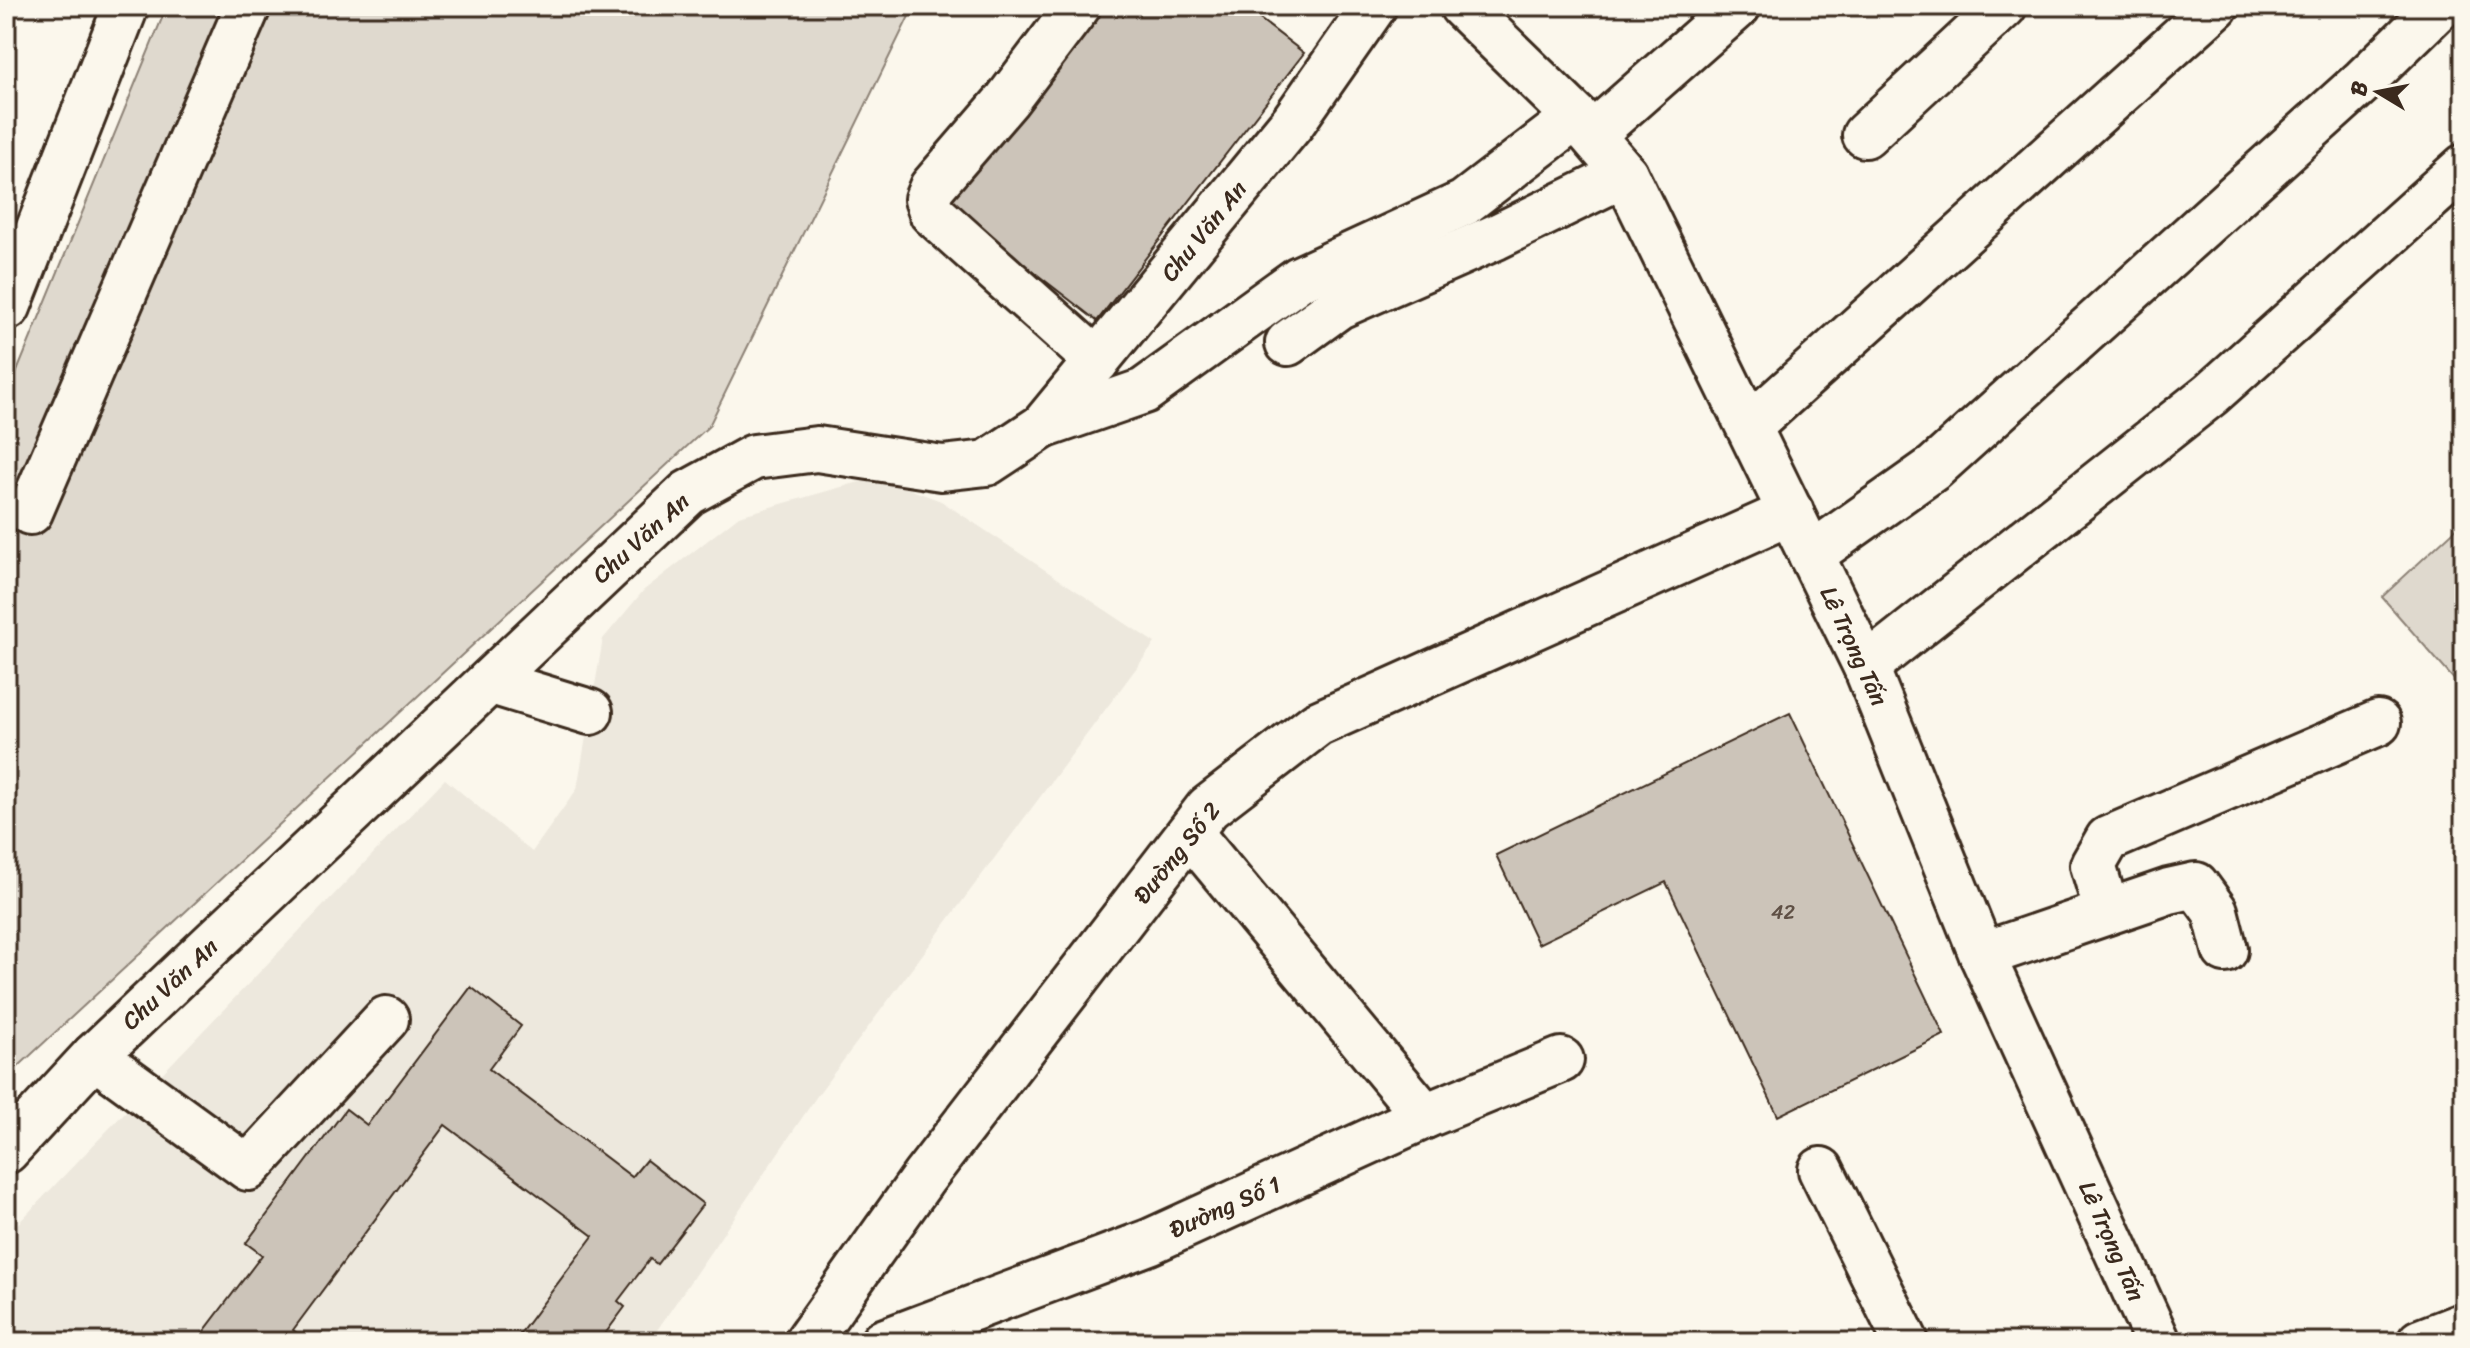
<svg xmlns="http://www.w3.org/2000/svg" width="2470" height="1348" font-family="Sriracha,sans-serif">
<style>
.built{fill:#ede8dd}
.green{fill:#dfd9ce;stroke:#8d8276;stroke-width:2}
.building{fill:#ccc4b9;stroke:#3b2a1e;stroke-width:2}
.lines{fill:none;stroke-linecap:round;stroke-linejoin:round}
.minor-casing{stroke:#3b2a1e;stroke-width:50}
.minor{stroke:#fbf7ec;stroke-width:44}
.labels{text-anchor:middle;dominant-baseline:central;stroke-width:6;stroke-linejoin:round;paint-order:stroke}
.number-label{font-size:20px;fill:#5f5045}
.street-label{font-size:24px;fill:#3b2a1e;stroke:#fbf7ec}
</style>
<rect width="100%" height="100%" fill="#fbf7ec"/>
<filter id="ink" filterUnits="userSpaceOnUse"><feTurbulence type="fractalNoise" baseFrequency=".0125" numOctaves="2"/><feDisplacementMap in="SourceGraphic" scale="16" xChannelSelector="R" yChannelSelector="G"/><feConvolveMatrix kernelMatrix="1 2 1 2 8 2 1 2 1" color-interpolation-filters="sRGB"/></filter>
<g filter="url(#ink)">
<!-- built -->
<polygon class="built" points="877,477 941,501 1155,643 819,1093 649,1342 6,1342 6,1236 445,779 532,852 577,789 603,639 644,590 739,516"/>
<!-- green -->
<g class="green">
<polygon points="167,6 914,6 709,426 6,1078 6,374 16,374"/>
<polygon points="2464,521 2464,691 2382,597"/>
</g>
<!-- building -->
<g class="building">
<polygon points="1093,6 1243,6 1304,53 1097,321 942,201"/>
<polygon points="1790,713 1944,1035 1778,1116 1666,882 1538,944 1496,855"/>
<polygon points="471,987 521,1026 489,1069 632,1177 646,1160 703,1204 657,1264 650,1259 618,1301 625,1307 599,1342 514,1342 593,1236 445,1125 293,1330 309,1342 196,1342 262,1255 246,1243 346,1109 367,1125"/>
</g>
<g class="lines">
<defs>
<g id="minor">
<polyline points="1078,6 1007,100 932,187 927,199 932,213 1097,361"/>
<polyline points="1462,6 1576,117 1625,174 1866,667 1982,955 2158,1342"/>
<polyline points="1593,134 1738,6"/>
<polyline points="1865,135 2004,6"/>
<polyline points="8,307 126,6"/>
<polyline points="1288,343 1339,306 1496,237 1625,174"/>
<polyline points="1043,426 1144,391 1299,279 1464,203 1576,117"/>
<polyline points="1749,427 2216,6"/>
<polyline points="30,512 248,6"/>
<polyline points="1811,555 1934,468 2364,80 2440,6"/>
<polyline points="1866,667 2211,394 2464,167"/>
<polyline points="492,682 590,712"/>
<polyline points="1190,833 1425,1116"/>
<polyline points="2107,912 2093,865 2108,839 2378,723"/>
<polyline points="1982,955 2169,891 2196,885 2215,911 2225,950"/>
<polyline points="94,1056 248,1168 386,1019"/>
<polyline points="6,1151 94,1056 688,493 754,457 817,449 942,468 987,463 1043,426 1293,122 1374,6"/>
<polyline points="1821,1170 1906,1342"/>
<polyline points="807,1342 924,1177 1208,808 1317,724 1791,512"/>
<polyline points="883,1342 1149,1242 1425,1116 1561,1060"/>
<polyline points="2420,1342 2464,1325"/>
</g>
</defs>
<!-- minor casing -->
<use href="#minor" class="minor-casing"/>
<!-- minor -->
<use href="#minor" class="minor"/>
</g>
</g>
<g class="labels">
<!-- number labels -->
<g class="number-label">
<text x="1783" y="912">42</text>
</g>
<!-- street labels -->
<g class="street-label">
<text transform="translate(1204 231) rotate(-51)">Chu Văn An</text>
<text transform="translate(641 538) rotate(-42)">Chu Văn An</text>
<text transform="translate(1854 646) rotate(65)">Lê Trọng Tấn</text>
<text transform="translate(1177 853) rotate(-51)">Đường Số 2</text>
<text transform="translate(170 984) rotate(-43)">Chu Văn An</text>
<text transform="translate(1225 1207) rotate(-24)">Đường Số 1</text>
<text transform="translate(2112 1241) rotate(66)">Lê Trọng Tấn</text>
</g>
</g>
<!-- margin -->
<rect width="2470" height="1348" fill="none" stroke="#fbf7ec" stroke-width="32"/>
<rect x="16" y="16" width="2438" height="1316" fill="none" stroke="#3b2a1e" stroke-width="3" filter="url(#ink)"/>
<!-- north arrow -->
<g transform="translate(2378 92) rotate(280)" stroke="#fbf7ec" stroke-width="6" paint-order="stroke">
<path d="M0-6L14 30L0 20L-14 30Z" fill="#3b2a1e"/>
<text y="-12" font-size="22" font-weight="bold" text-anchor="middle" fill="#3b2a1e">B</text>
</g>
</svg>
